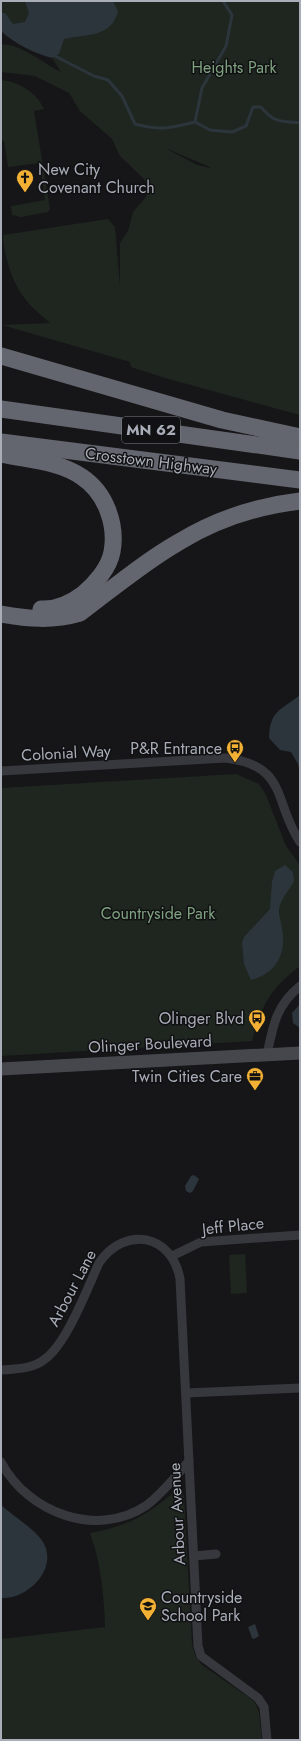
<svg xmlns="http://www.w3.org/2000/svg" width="301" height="1741" font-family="Jost,sans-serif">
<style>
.green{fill:#1e261f;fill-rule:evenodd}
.water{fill:#2c353c}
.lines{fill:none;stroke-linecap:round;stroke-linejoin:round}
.stream{stroke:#2c353c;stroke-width:3}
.street{stroke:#37383d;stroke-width:9}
.secondary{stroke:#45474d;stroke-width:13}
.highway{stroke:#63666e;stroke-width:17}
.labels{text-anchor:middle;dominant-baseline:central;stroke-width:3;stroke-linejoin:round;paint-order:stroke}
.shield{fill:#111113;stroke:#7b7e86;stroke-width:1}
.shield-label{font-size:15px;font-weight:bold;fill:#a8adb8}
.park-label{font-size:16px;fill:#7fa381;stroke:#111113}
.poi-label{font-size:16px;fill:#a8adb8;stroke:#111113;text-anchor:end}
.street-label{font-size:16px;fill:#a8adb8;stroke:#111113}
</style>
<rect width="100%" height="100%" fill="#161618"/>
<!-- green -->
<g class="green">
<path d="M 1,1 L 300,1 L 300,415 L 165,378 L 131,367 L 130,362 L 2,325 L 50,323 C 41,315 32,308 25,299 C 12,282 4,256 3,235 L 108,219 L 115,227 L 120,287 L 120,243 L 128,231 L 133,212 L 146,197 L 148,185 L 143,178 L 120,156 L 112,139 L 80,111 L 69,93 L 35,76 L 1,72 L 1,45 C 16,41 46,65 61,72 L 52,58 L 54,56 L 1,24 ZM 165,148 L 210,167 L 210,168 L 197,165 Z"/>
<path d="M 1,80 C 20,82 36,92 44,109 L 34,111 L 50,209 L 48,212 L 21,217 L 12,215 L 11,206 L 45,200 L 40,163 L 8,167 L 4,141 L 1,140 Z"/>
<path d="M 236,774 L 259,784 L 266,795 L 286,846 L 300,865 L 300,966 C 270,989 261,1006 252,1041 L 1,1056 L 1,788 Z"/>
<polygon points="245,1254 247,1293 231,1294 229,1255"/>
<path d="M 178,1491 L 184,1496 L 192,1645 L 196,1657 L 202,1665 L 254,1701 L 259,1712 L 262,1740 L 1,1740 L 1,1639 L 105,1627 C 104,1595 101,1564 90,1533 C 127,1526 145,1517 174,1492 Z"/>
</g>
<!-- water -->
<g class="water">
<path d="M 25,1 L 113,1 L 118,11 C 112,38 85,34 64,39 L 59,54 L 52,58 C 34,53 15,44 1,31 L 1,13 L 5,13 L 13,24 L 25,22 L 29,13 Z"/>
<path d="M 300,695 L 300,775 L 298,764 L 291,752 L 280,750 L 269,738 C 270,710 280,711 300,695 Z"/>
<path d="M 285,865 L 293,872 C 293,874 294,878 294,881 C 291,888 283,896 280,905 C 277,914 281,920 282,929 C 287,953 276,974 251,980 L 244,964 L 242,943 L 244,937 L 270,909 L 272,882 L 275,871 Z"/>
<polygon points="300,1004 300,1028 293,1023 292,1013"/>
<polygon points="194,1175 199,1179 193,1191 190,1193 186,1191 185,1186 191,1176"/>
<path d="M 1,1505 C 13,1516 35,1529 43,1542 C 59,1569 27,1600 1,1598 Z"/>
<polygon points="255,1624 259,1636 254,1639 252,1638 248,1627"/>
</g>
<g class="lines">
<!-- stream -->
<g class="stream">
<path d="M 53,55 L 94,76 L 108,80 L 122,96 L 135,124 C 161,131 170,128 195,122 L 210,130 L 232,132 L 246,126 L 253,107 L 261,107 C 274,123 280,121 300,123"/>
<polyline points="195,122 202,88 226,46 232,15 223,1"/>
</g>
<!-- street -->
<g class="street">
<path d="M 1,771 L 225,758 C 288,765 273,801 300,842"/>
<path d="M 267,1055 C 273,1025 276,1006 300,986"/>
<polyline points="172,1256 201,1242 300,1235"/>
<path d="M 1,1370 C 16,1369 33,1369 45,1359 C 67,1343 87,1289 99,1263 C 125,1225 172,1234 180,1279 L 198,1646 L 201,1656 L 258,1698 L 264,1707 L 267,1740"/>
<polyline points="186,1393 300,1388"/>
<path d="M 1,1462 C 28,1513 97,1539 147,1505 C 163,1493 176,1476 189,1461"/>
<polyline points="194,1556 216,1554"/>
</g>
<!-- secondary -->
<polyline class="secondary" points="1,1069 300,1053"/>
<!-- highway -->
<g class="highway">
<polyline points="1,356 222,420 300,437"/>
<polyline points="1,409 300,451"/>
<polyline points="1,442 300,480"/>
<path d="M 1,454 C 28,460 59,461 82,477 C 106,493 117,525 112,552 C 109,568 95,584 83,594 C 71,603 57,610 41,609"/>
<path d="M 1,614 C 28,619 53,621 80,613 C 112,589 144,562 179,542 C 215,520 258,506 300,501"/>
</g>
</g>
<!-- icons -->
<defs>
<symbol id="church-pin" viewBox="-11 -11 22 30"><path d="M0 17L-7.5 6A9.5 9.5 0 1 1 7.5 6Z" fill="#f2b134" stroke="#111113"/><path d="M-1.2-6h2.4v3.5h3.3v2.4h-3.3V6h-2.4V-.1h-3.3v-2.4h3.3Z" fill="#111"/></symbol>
<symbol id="bus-pin" viewBox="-11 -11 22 30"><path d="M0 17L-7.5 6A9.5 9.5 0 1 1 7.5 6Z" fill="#f2b134" stroke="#111113"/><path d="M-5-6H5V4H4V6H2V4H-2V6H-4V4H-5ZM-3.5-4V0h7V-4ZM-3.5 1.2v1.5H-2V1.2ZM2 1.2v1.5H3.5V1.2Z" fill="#111"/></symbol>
<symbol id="office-pin" viewBox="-11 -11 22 30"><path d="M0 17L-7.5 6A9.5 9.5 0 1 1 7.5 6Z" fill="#f2b134" stroke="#111113"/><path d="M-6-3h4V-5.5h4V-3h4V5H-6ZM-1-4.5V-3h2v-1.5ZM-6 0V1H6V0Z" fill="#111"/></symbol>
<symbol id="school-pin" viewBox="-11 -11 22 30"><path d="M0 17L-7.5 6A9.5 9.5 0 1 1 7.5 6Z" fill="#f2b134" stroke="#111113"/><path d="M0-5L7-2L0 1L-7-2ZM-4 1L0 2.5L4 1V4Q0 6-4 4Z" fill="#111"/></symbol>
</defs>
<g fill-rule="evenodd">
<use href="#church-pin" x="15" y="168" width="20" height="27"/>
<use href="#bus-pin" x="225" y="738" width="20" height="27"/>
<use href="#bus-pin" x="247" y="1008" width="20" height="27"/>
<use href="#office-pin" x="245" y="1066" width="20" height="27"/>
<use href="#school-pin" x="138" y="1596" width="20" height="27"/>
</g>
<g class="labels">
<!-- shield labels -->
<rect class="shield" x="122" y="417" width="58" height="26" rx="3"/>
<g class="shield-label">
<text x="151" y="430">MN 62</text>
</g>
<!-- park labels -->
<g class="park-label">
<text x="234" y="67">Heights Park</text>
<text x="158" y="913">Countryside Park</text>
</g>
<!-- poi labels -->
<g class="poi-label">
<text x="38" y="169" text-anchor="start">New City<tspan x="38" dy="18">Covenant Church</tspan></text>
<text x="222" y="748">P&amp;R Entrance</text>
<text x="244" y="1018">Olinger Blvd</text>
<text x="242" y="1076">Twin Cities Care</text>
<text x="161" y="1597" text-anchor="start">Countryside<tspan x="161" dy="18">School Park</tspan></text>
</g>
<!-- street labels -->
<g class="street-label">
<text transform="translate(151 461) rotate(7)">Crosstown Highway</text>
<text transform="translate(66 753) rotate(-3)">Colonial Way</text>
<text transform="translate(150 1044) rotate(-3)">Olinger Boulevard</text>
<text transform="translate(233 1226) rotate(-6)">Jeff Place</text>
<text transform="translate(72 1288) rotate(-62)">Arbour Lane</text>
<text transform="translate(177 1514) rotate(-93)">Arbour Avenue</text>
</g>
</g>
<!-- border -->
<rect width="301" height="1741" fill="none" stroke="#a8adb8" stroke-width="4"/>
</svg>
